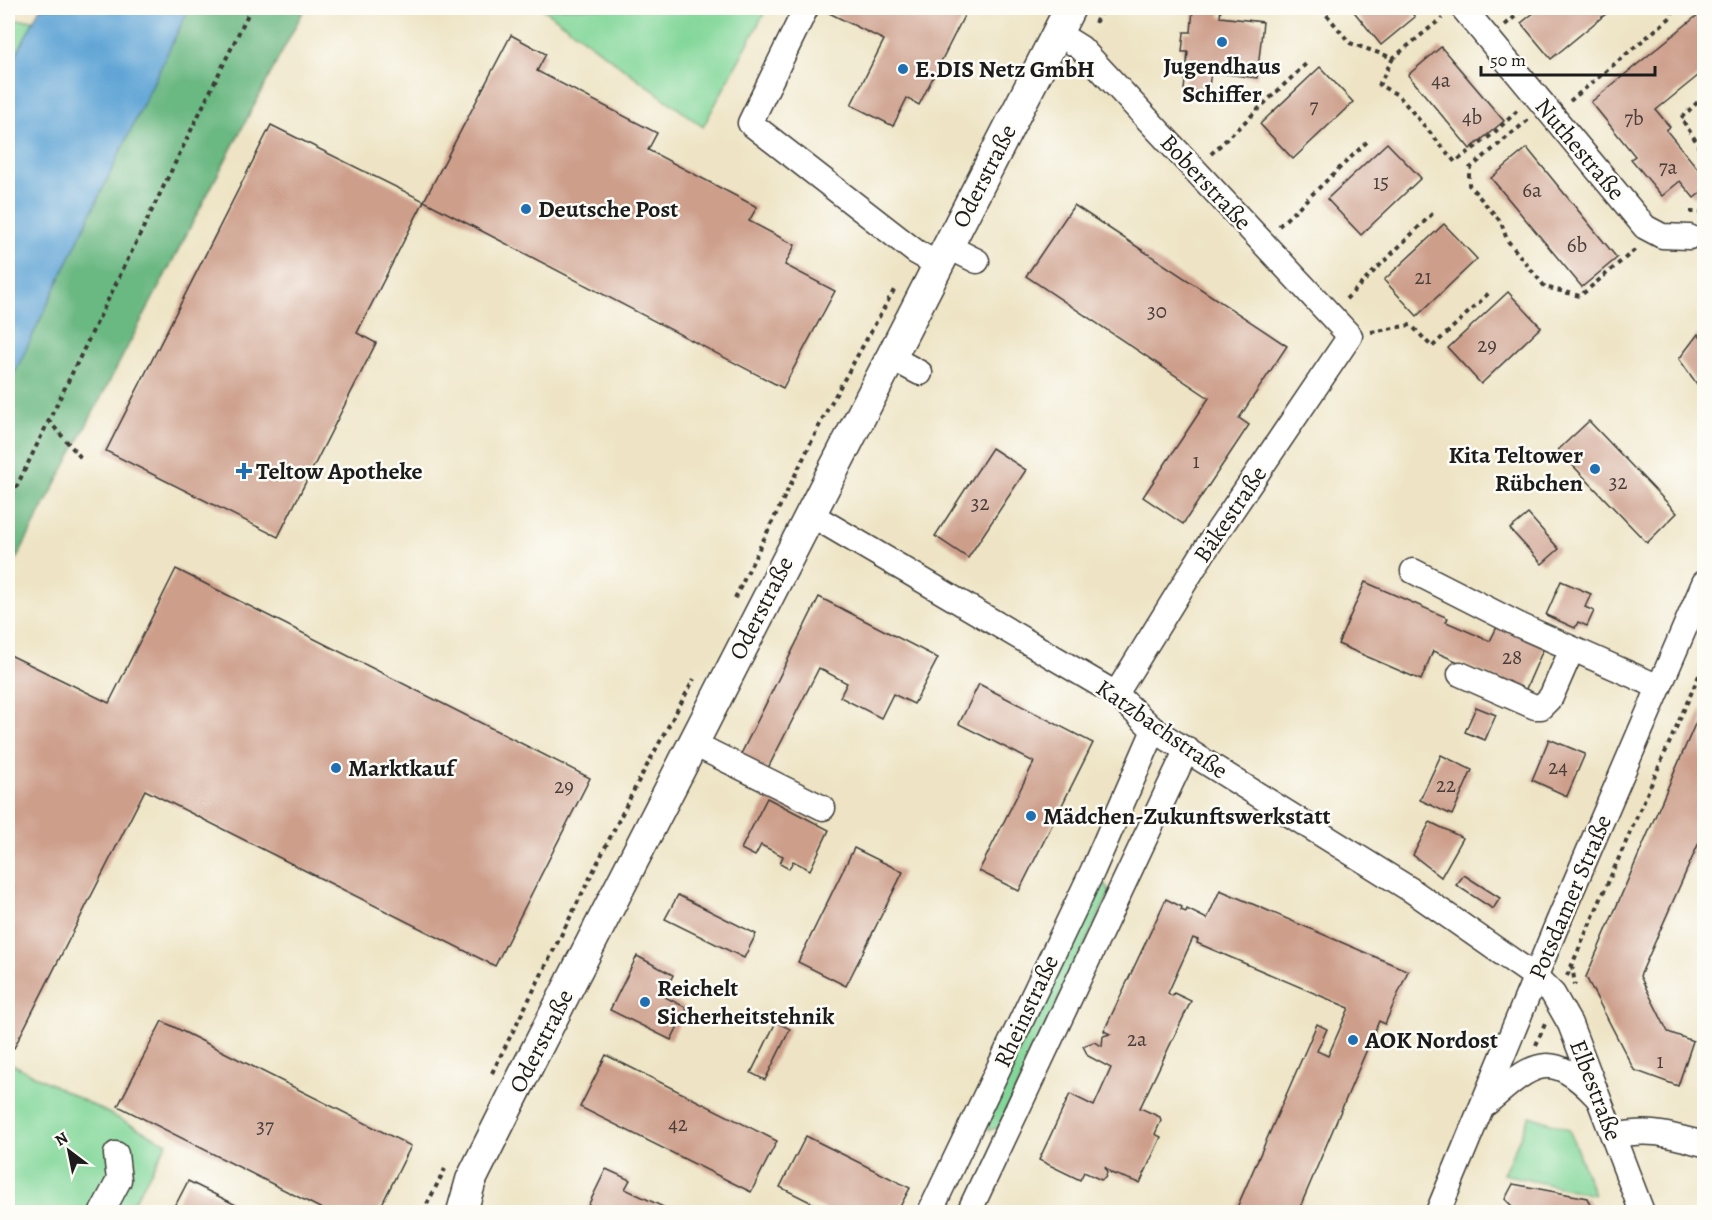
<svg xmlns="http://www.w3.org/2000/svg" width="1712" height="1220" font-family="Alegreya,serif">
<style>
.green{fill:#83d79a;stroke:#507a5b;stroke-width:1.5}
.forest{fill:#6ab882;stroke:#436a4f;stroke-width:1.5}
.water{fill:#60a5d6;stroke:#3e6079;stroke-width:1.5}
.building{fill:#cd9f8b}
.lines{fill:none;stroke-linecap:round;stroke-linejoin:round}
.minor-casing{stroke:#3c3a35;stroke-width:27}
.major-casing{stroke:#3c3a35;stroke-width:33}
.path{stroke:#3c3a35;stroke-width:4;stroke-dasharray:4.5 4.5;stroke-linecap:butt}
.minor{stroke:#fff;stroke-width:24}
.major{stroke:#fff;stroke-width:30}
.poi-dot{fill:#1f6fb2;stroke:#fdfcf7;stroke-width:2}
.labels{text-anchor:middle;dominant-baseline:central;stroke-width:5;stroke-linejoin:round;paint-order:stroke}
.number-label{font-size:21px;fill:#483d38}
.poi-label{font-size:24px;font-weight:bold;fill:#1c1c1c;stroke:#fdfcf7;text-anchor:start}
.street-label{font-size:24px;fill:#1c1c1c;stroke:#fdfcf7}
</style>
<rect width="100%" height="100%" fill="#fdfcf7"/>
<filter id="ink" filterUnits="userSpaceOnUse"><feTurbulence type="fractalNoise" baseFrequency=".0167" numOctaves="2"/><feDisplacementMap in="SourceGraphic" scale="12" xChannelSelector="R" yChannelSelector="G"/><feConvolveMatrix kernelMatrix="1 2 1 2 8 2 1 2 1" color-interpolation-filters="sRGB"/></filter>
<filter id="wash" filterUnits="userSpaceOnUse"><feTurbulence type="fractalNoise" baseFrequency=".008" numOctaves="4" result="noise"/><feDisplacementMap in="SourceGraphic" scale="24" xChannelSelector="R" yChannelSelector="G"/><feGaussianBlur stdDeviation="1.35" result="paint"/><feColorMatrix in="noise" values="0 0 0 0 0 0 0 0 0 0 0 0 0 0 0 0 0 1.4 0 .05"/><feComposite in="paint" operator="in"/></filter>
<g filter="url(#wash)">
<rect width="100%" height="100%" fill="#eee4c5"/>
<!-- green -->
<g class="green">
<polygon points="542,8 767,8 703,127"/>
<polygon points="8,20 34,20 8,71"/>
<polygon points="1105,884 1110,892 998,1128 989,1130 986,1122 1094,885"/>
<polygon points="8,1062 167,1143 128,1212 8,1212"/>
<polygon points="1530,1116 1569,1129 1594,1195 1503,1174"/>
</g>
<!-- forest -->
<polygon class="forest" points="189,8 305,8 8,575 8,387"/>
<!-- water -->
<polygon class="water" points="40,8 189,8 8,387 8,71"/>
<g id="blocks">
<!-- building -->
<g class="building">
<polygon points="819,8 968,8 919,105 907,98 893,126 851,105 884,40"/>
<polygon points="1193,8 1221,8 1220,17 1263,22 1257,78 1211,72 1208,93 1184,90 1188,52 1182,52 1184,32 1191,32"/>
<polygon points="1351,8 1407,8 1415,17 1381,45"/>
<polygon points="1540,8 1613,8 1551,59 1521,23"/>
<polygon points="1699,14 1704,21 1704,71 1656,110 1670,127 1666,130 1704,176 1704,190 1694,198 1680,181 1662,196 1631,159 1635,156 1591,102"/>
<polygon points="511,35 546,54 537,71 657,133 648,150 757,207 749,221 795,245 785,265 835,291 783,388 424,201"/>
<polygon points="1441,47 1504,121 1470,149 1408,75"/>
<polygon points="1320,67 1353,102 1293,159 1260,124"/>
<polygon points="271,125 424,201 357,333 376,343 278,537 106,451"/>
<polygon points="1387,143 1421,178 1361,235 1327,199"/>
<polygon points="1527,148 1617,258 1582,287 1491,178"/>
<polygon points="1074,205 1287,346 1239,418 1249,425 1183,524 1143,497 1209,398 1026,276"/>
<polygon points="1444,224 1477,259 1417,316 1384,280"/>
<polygon points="1508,292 1541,327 1481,384 1448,348"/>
<polygon points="1698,334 1704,342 1704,394 1679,359"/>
<polygon points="1589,421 1677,513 1647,543 1558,450"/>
<polygon points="992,448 1026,470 968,558 935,536"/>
<polygon points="1528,514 1559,549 1542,564 1510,529"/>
<polygon points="176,569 590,778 495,966 145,790 14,1048 8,1045 8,654 109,703"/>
<polygon points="1561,581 1591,594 1585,607 1594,611 1587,626 1578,622 1575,628 1546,615"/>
<polygon points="1365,582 1448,618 1446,622 1490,641 1499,623 1546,643 1525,691 1433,651 1421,680 1338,644"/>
<polygon points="819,597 938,658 914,704 893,694 881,718 840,697 847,683 819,668 767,770 740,756"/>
<polygon points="979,684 1093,743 1019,891 979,871 1034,762 959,724"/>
<polygon points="1476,707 1496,715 1485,740 1465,732"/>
<polygon points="1702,708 1704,831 1640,976 1668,1032 1693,1041 1678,1086 1634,1070 1586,977"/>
<polygon points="1549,739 1585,754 1567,796 1532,780"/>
<polygon points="1441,755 1472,770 1452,815 1420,800"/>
<polygon points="767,798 829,830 810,870 793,861 789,869 780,864 783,856 761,845 755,856 741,849"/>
<polygon points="1430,822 1463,838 1441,877 1413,855"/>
<polygon points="854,848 903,872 846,986 798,962"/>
<polygon points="1464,875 1500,898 1493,909 1456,885"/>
<polygon points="1220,890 1408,971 1385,1024 1379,1021 1298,1212 1235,1212 1317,1024 1327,1029 1317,1051 1328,1056 1349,1008 1197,943 1198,940 1193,938 1168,993 1172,996 1174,993 1191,1001 1140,1108 1160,1117 1161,1121 1155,1134 1161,1137 1140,1183 1111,1173 1105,1167 1107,1173 1105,1178 1101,1180 1084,1172 1080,1180 1039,1160 1070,1094 1094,1106 1111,1068 1088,1056 1083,1046 1094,1042 1102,1046 1103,1036 1110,1034 1104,1031 1166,899 1182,907 1181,910 1186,912 1187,909 1207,919"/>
<polygon points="678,895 756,934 744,958 665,919"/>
<polygon points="637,956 673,975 663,996 687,1008 671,1040 610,1010"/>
<polygon points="162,1021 411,1146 378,1212 328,1212 118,1106"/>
<polygon points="776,1022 790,1029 765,1080 751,1073"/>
<polygon points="606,1055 777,1141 751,1192 580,1107"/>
<polygon points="806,1136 910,1188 897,1212 830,1212 780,1187"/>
<polygon points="606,1169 630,1180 625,1189 674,1212 585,1212"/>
<polygon points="188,1181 250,1212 172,1212"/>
<polygon points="1513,1184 1587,1198 1593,1212 1518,1212 1505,1199"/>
</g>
</g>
</g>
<g filter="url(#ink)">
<use href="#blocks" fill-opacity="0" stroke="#3c3a35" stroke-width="1.5"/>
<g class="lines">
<defs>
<g id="minor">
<polyline points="806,8 750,123 916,252 939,265"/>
<polyline points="1463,8 1645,227 1662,236 1689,237"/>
<polyline points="1057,33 1081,48 1350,336 1203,553 1116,694"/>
<polyline points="949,247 977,261"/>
<polyline points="892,358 920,373"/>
<polyline points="810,514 1116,694 1154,730 1411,890 1536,977 1553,994 1570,1024 1642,1212"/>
<polyline points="1413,571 1519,625 1659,687"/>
<polyline points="1460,674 1535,707 1541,707 1551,697 1572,649"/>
<polyline points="692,743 823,808"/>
<path d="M 1487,1103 C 1532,1064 1550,1047 1597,1097"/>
<path d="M 1614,1136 C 1651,1128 1669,1135 1704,1144"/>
<polyline points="102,1212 119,1180 116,1154"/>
<polyline points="930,1212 1093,870 1154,730"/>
<polyline points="969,1212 1187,749"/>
<polyline points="1438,1212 1556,927 1704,583"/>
</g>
<polyline id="major" points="462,1212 471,1180 530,1062 1070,8"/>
</defs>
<!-- minor casing -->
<use href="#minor" class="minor-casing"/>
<!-- major casing -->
<use href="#major" class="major-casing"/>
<!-- path -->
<g class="path">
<polyline points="1321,8 1350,43 1393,58 1442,18"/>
<polyline points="1095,23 1103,8"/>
<polyline points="1505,25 1525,8"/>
<polyline points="1393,58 1379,85 1398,95 1455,162 1493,134 1518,110"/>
<polyline points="1704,96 1681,118 1698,144 1699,155 1704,162"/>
<polyline points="1570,101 1671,17 1674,8"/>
<polyline points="1528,120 1469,169 1469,185 1501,222 1507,240 1545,287 1580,296 1637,248"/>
<polyline points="1211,154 1308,62"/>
<polyline points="1690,212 1704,212"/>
<polyline points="1279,226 1369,140"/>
<polyline points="1346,299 1433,213"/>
<polyline points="1371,332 1411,325 1432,347 1491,291"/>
<polyline points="48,420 83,460"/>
<polyline points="8,504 251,8"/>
<polyline points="735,598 825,414 894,290"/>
<polyline points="1572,965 1575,985"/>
<polyline points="1567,976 1704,664"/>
<polyline points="1536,1045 1545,1024"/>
<polyline points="492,1073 637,784 694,679"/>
<polyline points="423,1212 445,1169"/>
</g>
<!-- minor -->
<use href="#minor" class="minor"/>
<!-- major -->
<use href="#major" class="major"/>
</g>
</g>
<!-- markers -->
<g class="poi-dot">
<circle cx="1222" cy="42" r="6"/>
<circle cx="903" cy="69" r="6"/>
<circle cx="526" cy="209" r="6"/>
<circle cx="1595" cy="469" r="6"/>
<path d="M241 462h6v6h6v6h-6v6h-6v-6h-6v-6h6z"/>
<circle cx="336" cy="768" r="6"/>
<circle cx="1031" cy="816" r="6"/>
<circle cx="645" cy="1002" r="6"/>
<circle cx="1353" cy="1040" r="6"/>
</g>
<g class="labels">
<!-- number labels -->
<g class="number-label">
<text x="1441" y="80">4a</text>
<text x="1314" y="106">7</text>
<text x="1472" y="117">4b</text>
<text x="1634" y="118">7b</text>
<text x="1668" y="167">7a</text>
<text x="1381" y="182">15</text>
<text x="1532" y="190">6a</text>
<text x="1577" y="245">6b</text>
<text x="1423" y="277">21</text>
<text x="1157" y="311">30</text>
<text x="1487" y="345">29</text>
<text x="1196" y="461">1</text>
<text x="1618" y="482">32</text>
<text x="980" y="503">32</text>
<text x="1512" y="657">28</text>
<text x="1558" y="767">24</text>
<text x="1446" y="785">22</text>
<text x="564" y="786">29</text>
<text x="1137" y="1039">2a</text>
<text x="1660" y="1061">1</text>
<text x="678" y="1124">42</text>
<text x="265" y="1126">37</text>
</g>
<!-- poi labels -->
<g class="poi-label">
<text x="1222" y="66" text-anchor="middle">Jugendhaus<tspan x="1222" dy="28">Schiffer</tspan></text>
<text x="915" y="69">E.DIS Netz GmbH</text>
<text x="538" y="209">Deutsche Post</text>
<text x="1583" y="455" text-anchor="end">Kita Teltower<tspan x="1583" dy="28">Rübchen</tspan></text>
<text x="256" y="471">Teltow Apotheke</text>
<text x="348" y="768">Marktkauf</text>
<text x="1043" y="816">Mädchen-Zukunftswerkstatt</text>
<text x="657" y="988">Reichelt<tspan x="657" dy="28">Sicherheitstehnik</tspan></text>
<text x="1365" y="1040">AOK Nordost</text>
</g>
<!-- street labels -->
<g class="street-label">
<text transform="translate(1580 149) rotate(50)">Nuthestraße</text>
<text transform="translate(984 176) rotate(-63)">Oderstraße</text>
<text transform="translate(1206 182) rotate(47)">Boberstraße</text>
<text transform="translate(1230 514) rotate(-56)">Bäkestraße</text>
<text transform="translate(761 608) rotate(-63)">Oderstraße</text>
<text transform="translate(1162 729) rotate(35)">Katzbachstraße</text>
<text transform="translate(1570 897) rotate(-67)">Potsdamer Straße</text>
<text transform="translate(1026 1011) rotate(-65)">Rheinstraße</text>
<text transform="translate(541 1041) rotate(-63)">Oderstraße</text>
<text transform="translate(1596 1090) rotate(69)">Elbestraße</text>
</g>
</g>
<!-- margin -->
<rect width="1712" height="1220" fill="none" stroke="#fdfcf7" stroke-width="30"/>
<!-- north arrow -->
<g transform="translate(69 1151) rotate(328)" stroke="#fdfcf7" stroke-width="4.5" paint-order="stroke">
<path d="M0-4.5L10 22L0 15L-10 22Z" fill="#1c1c1c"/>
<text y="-9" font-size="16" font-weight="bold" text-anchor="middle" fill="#1c1c1c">N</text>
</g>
<!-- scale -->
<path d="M1481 66v9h174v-9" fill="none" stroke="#1c1c1c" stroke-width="3"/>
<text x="1490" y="66" font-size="18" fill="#1c1c1c" stroke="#fdfcf7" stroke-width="4.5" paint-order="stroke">50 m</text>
</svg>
